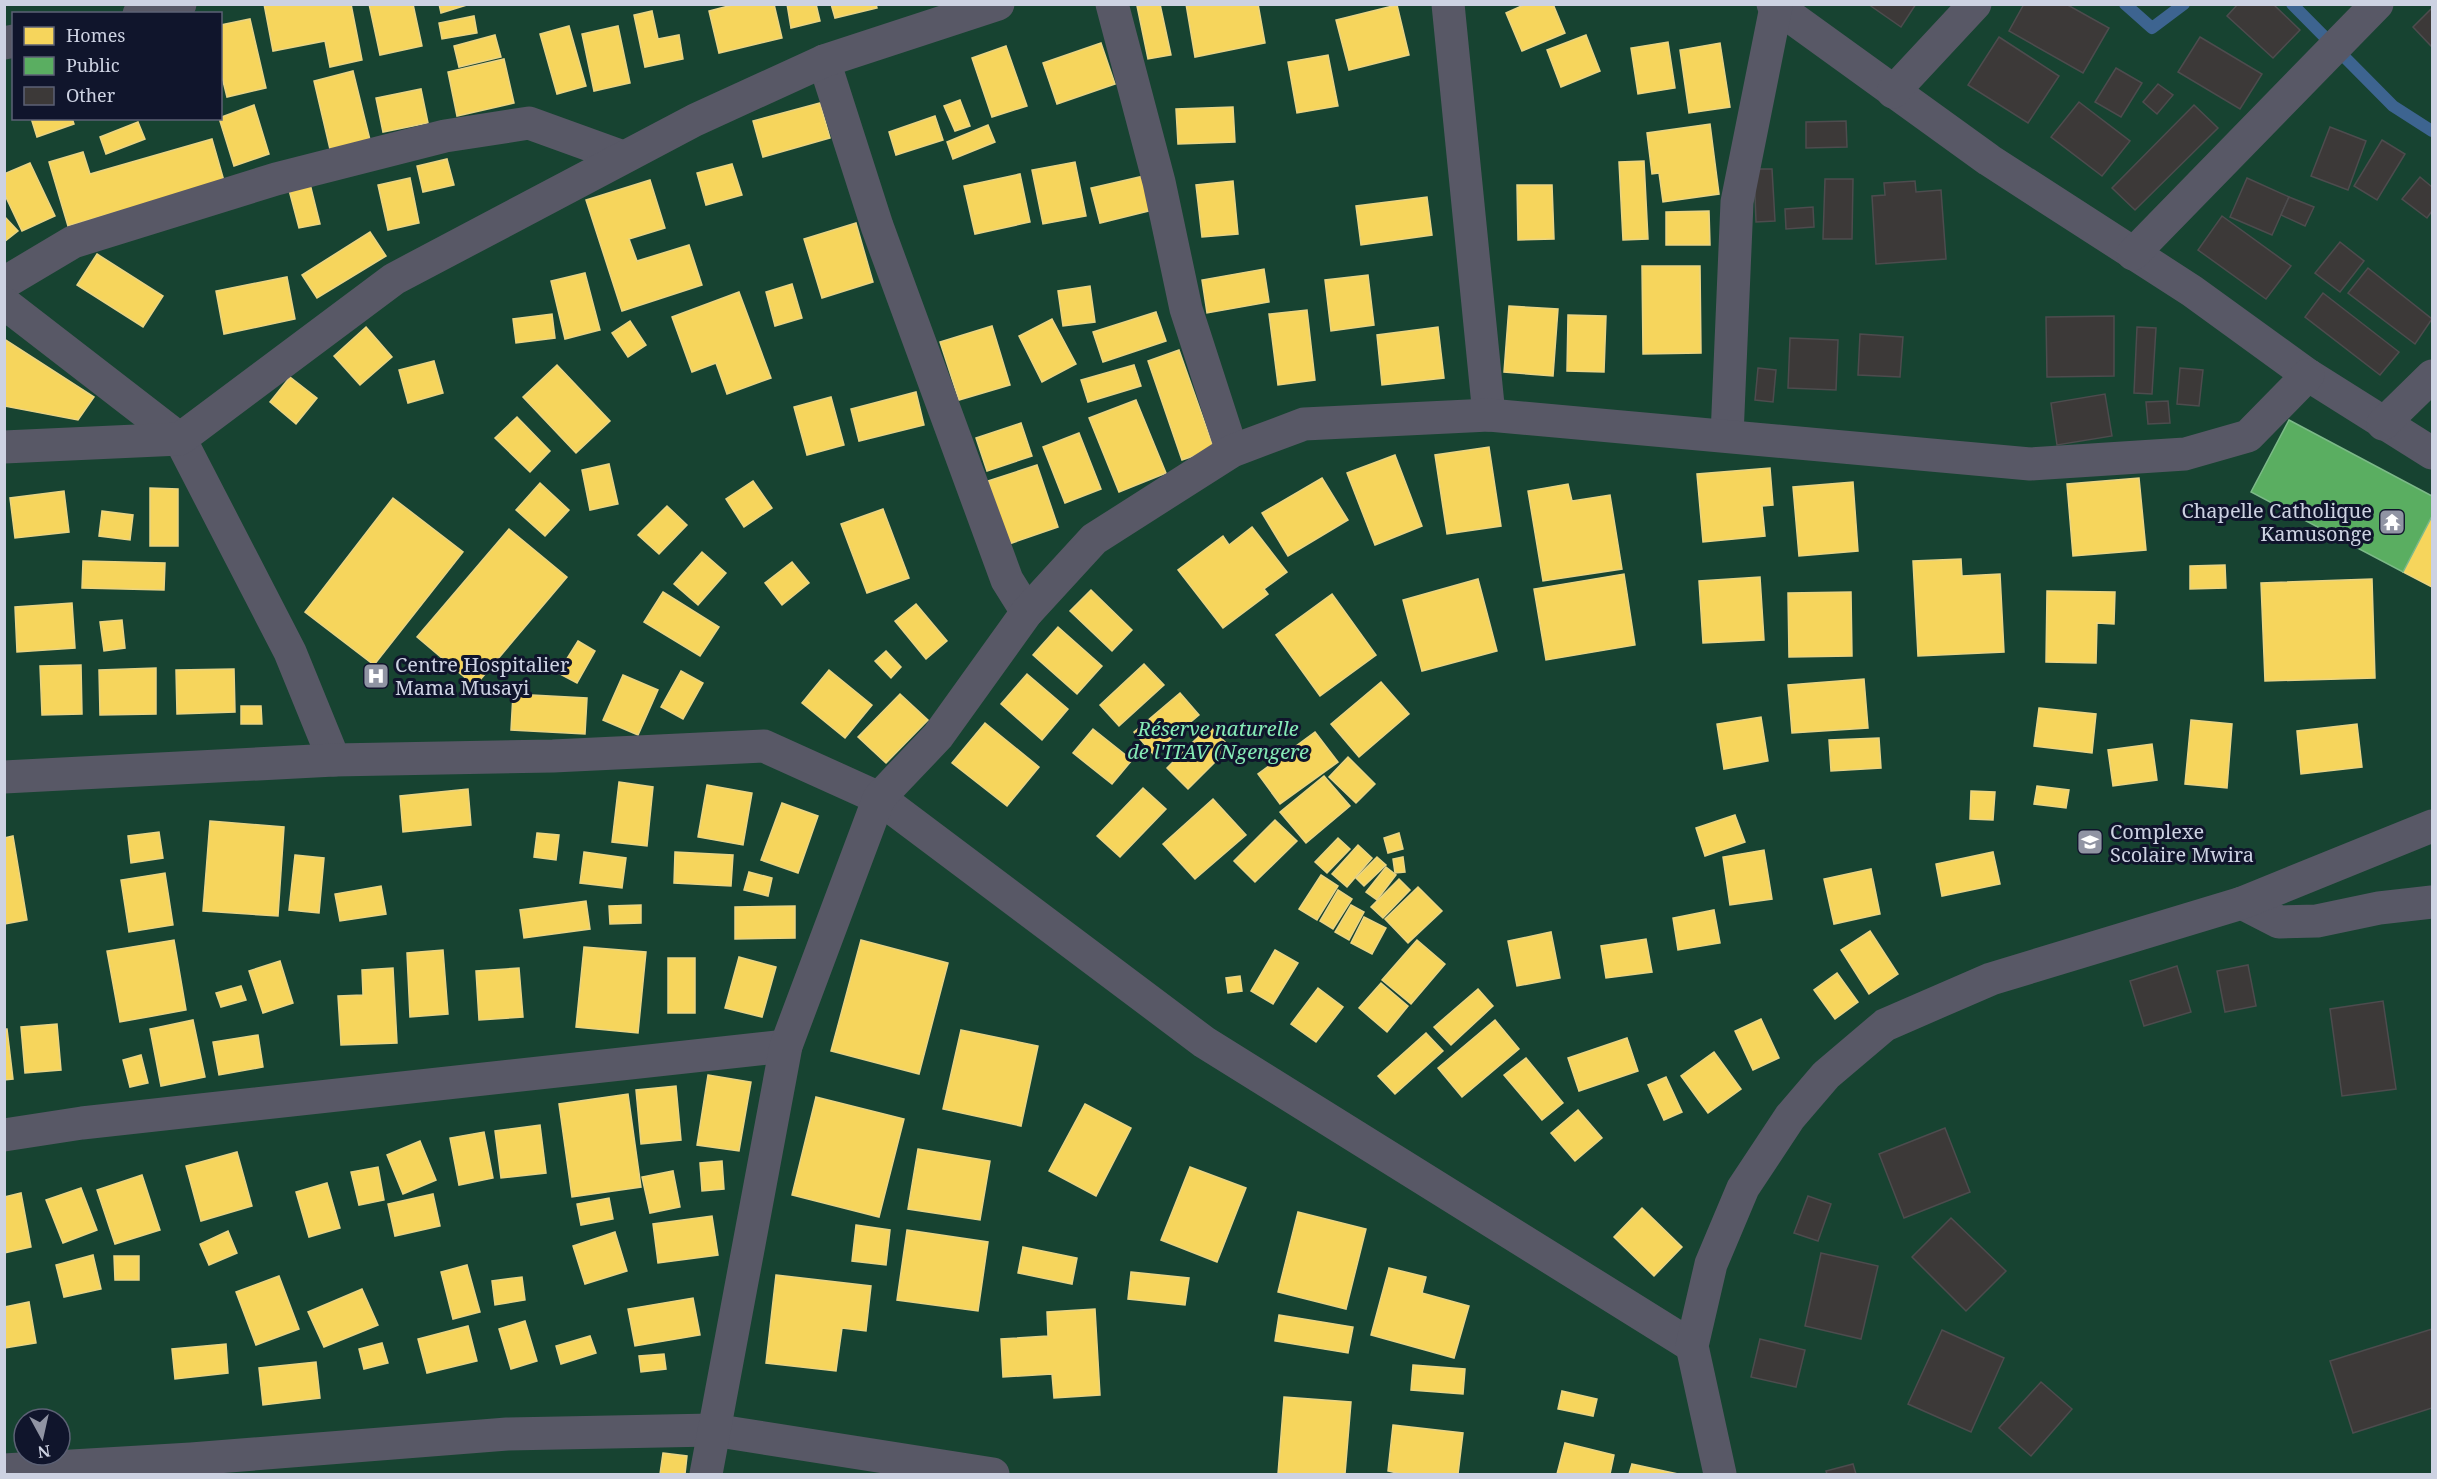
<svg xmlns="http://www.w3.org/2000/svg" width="2437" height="1479" font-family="'Noto Serif',serif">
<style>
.green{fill:#174331;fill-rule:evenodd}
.homes{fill:#f6d55c;stroke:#ead484;stroke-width:1.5}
.public{fill:#5aae61;stroke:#7cb988;stroke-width:1.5}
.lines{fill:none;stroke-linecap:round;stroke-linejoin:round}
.stream{stroke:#3d6490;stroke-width:12}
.building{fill:#3c3938;stroke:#4d4c4e;stroke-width:1.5}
.minor{stroke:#585866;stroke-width:33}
.labels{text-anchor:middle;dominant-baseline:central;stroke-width:6;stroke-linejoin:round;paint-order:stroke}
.poi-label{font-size:20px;fill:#cdd2e2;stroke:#10152c;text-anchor:start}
.park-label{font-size:20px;font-style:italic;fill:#85eab6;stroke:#10152c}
</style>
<rect width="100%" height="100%" fill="#1f222f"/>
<!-- green -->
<path class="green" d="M 5,5 L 2432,5 L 2432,1474 L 5,1474 ZM 14,14 L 220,14 L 220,118 L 14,118 ZM 24,1419 L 60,1419 L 60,1455 L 24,1455 Z"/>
<!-- homes -->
<g class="homes">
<polygon points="264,4 351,4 362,60 330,67 325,41 273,51"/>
<polygon points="369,4 413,4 422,46 380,55"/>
<polygon points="439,4 470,4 441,13"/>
<polygon points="736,4 774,4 782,38 719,53 709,11"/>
<polygon points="787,4 816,4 820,21 791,28"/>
<polygon points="831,4 876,4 877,8 835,18"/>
<polygon points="1160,4 1171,55 1148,59 1137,6"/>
<polygon points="1186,4 1258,4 1265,43 1195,57"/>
<polygon points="1526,4 1553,4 1565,33 1522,51 1506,13"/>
<polygon points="1397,5 1409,55 1349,70 1336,20"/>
<polygon points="652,11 658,39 679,35 683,59 645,67 634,15"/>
<polygon points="474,16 477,33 442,39 439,23"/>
<polygon points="250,19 266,88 227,97 220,69 220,25"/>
<polygon points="569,26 586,86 557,94 540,34"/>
<polygon points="618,26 630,83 594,91 582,34"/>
<polygon points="495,35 501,57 459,67 454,46"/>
<polygon points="1586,35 1600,71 1561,87 1547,50"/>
<polygon points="1668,42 1675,88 1638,94 1631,48"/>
<polygon points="1101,43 1115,84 1057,104 1043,63"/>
<polygon points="1720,43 1730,107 1689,113 1680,50"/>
<polygon points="1006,46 1027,106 992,117 972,58"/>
<polygon points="1328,55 1338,106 1297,113 1288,62"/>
<polygon points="504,59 514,103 457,116 448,72"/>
<polygon points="353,71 370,140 330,149 314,81"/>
<polygon points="421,89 428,123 383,132 376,98"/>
<polygon points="960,100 970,126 955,131 944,106"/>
<polygon points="820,103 830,138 763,157 753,121"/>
<polygon points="254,105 269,154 234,166 219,118"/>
<polygon points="1233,107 1235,142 1178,144 1176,109"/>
<polygon points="935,116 943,140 896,155 889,132"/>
<polygon points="31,118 72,118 74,124 37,137"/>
<polygon points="138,122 145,139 106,154 100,137"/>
<polygon points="1710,124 1719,194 1663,202 1659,173 1652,174 1647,133"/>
<polygon points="988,125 995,142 953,159 947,142"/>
<polygon points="212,139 224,181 68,226 49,162 83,152 90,174"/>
<polygon points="447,159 454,185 423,192 417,166"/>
<polygon points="1644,161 1648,239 1623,240 1619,162"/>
<polygon points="1075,162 1086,216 1043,224 1032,170"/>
<polygon points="30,163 55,216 22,231 4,193 4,174"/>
<polygon points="732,164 742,195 706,205 697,173"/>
<polygon points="1020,174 1030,222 975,234 964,186"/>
<polygon points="1144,176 1153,210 1100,223 1091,188"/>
<polygon points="410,178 419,223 388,230 378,185"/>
<polygon points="650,180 665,228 629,239 637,261 689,245 702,285 622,311 586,200"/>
<polygon points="1233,181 1238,234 1202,237 1196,185"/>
<polygon points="310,184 320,224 299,228 289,190"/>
<polygon points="1517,185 1552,185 1554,239 1518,240"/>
<polygon points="1427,197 1432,235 1361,245 1356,206"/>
<polygon points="1709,211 1710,245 1666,245 1666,212"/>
<polygon points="4,216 18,231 4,242"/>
<polygon points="856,223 873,282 822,298 804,239"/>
<polygon points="370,232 386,256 317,298 302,275"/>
<polygon points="97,254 163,296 143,327 77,285"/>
<polygon points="1642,266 1700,266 1701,353 1643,354"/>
<polygon points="1264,269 1269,302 1207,313 1202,280"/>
<polygon points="585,273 600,330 565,339 551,281"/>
<polygon points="1368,275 1374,325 1331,331 1325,280"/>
<polygon points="287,277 295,319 224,334 216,291"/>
<polygon points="792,284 802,318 775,326 766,292"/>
<polygon points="1090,286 1095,322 1063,326 1058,291"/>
<polygon points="739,292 771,378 727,394 716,363 692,372 672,317"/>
<polygon points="1509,306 1558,309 1553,376 1504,372"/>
<polygon points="1307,310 1315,380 1278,385 1269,314"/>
<polygon points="1156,312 1166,341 1103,362 1093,332"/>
<polygon points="552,314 555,338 516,343 513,319"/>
<polygon points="1568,315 1606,316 1604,372 1567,371"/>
<polygon points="1052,319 1076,364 1042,382 1019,336"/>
<polygon points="630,321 646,345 628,357 612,333"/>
<polygon points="992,326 1010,385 959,400 940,342"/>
<polygon points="366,327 392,357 360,385 334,356"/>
<polygon points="1438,327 1444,378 1382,385 1377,335"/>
<polygon points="4,339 94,397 78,420 4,406"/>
<polygon points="1179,350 1214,449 1182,460 1148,361"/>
<polygon points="434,361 443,393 408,403 399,370"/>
<polygon points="557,365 610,421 576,453 523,397"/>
<polygon points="1134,365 1141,386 1088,402 1081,380"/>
<polygon points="290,377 317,398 296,424 270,402"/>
<polygon points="916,392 924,425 859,441 851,409"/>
<polygon points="831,397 844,445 807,455 794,407"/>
<polygon points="1136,400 1166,473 1119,492 1089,418"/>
<polygon points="517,417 550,451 530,472 495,438"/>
<polygon points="1021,423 1032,456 987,471 976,438"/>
<polygon points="1079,433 1101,489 1065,503 1043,447"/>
<polygon points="1489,447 1501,526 1447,534 1435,455"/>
<polygon points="1395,455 1422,526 1375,545 1347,473"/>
<polygon points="609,464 618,504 590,510 582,470"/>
<polygon points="1037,465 1058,527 1009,544 988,481"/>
<polygon points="1770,468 1773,505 1762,506 1765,536 1703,542 1697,474"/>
<polygon points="1322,478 1348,520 1288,556 1262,513"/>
<polygon points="2139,478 2146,550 2073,556 2067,484"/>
<polygon points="753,481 772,508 744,527 726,499"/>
<polygon points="1853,482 1858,551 1799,556 1793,487"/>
<polygon points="540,483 569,510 545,536 516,510"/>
<polygon points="1568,484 1572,501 1610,495 1622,569 1543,581 1528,491"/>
<polygon points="150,488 178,489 178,546 150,546"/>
<polygon points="64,491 69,532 15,538 10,498"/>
<polygon points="393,498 463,552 374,665 305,612"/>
<polygon points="667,506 687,525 659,554 638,535"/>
<polygon points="883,509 909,578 867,593 841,524"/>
<polygon points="102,511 133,515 130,540 99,536"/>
<polygon points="2432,516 2432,587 2403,572"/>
<polygon points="1252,527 1287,572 1264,589 1268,594 1223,628 1178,570 1223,536 1229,545"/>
<polygon points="509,529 567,577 475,686 417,637"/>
<polygon points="702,552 726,573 698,605 674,584"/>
<polygon points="1961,559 1962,576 2000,574 2004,652 1918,656 1913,561"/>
<polygon points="83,561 165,563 164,590 82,588"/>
<polygon points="792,562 809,583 782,605 765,583"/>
<polygon points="2225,565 2226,588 2190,589 2190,566"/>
<polygon points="1624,574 1635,645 1546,660 1534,589"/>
<polygon points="1760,577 1764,640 1703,643 1699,581"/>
<polygon points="1478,579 1497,651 1422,671 1403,600"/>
<polygon points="2372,579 2375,678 2265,681 2261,583"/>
<polygon points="1091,590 1132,630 1112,651 1070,611"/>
<polygon points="2047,591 2115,592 2114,624 2097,623 2096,663 2046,662"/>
<polygon points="663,592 719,627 700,656 644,622"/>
<polygon points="1851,592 1852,656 1789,657 1788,593"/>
<polygon points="1332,594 1376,655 1320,696 1276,635"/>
<polygon points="72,603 75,648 17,652 15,607"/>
<polygon points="916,604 947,641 926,659 895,621"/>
<polygon points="122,620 125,648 104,651 100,622"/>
<polygon points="1058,627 1102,666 1077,694 1033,655"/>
<polygon points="578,641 595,651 577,683 558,673"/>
<polygon points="886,651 901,667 891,678 875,661"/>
<polygon points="1144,664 1164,685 1119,726 1100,705"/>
<polygon points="81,665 82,714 42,715 40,666"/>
<polygon points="156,668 156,714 100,715 99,670"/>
<polygon points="234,669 235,712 177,714 176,670"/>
<polygon points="829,670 872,705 845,738 802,703"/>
<polygon points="681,671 703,683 683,719 661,707"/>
<polygon points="1027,674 1068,709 1042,740 1001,704"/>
<polygon points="623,675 658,690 638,735 603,720"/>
<polygon points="1864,679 1868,728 1792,733 1788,685"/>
<polygon points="1381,682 1409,714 1359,757 1331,724"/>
<polygon points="1180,693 1199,715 1153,754 1134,732"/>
<polygon points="513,694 587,698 585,734 511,730"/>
<polygon points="900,694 928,720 886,763 858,737"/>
<polygon points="241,706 261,706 262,724 241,724"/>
<polygon points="2039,708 2096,714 2092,753 2034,746"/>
<polygon points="1761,717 1768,761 1724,769 1717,724"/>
<polygon points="2191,720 2232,724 2227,788 2185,784"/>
<polygon points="985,723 1039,767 1007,806 952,763"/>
<polygon points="2357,724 2362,767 2301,774 2297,731"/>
<polygon points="1209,726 1230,747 1188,789 1167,768"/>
<polygon points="1093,729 1132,760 1112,784 1073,753"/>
<polygon points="1315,732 1338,762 1280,804 1258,774"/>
<polygon points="1879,738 1881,768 1831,771 1829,740"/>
<polygon points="2152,744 2157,780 2113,786 2108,750"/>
<polygon points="1348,757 1375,784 1356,803 1329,777"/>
<polygon points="1324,776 1350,806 1306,843 1280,812"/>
<polygon points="619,782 653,787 647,846 612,842"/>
<polygon points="707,785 752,793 743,845 698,837"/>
<polygon points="2037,786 2069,790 2066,808 2034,804"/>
<polygon points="1143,788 1166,809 1120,857 1097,836"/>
<polygon points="468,789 471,825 403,832 400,796"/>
<polygon points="1971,791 1995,792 1993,820 1970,819"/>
<polygon points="1213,799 1246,835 1195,879 1163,844"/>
<polygon points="782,803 818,816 798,873 761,860"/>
<polygon points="1735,815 1745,842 1705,856 1696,828"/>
<polygon points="1275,820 1297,841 1255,882 1234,861"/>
<polygon points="210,821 284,827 278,916 203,911"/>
<polygon points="159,832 163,858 131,863 128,836"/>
<polygon points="537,833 559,835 556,860 534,857"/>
<polygon points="1399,833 1403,849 1388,853 1384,838"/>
<polygon points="13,836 27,920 4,924 4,838"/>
<polygon points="1338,838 1350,849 1327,873 1315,862"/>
<polygon points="1358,845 1372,858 1347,887 1332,874"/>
<polygon points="1764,850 1772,899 1730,905 1723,857"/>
<polygon points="584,852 626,858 622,888 580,883"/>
<polygon points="675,852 733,855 731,886 674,883"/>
<polygon points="1993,852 2000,884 1942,896 1936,864"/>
<polygon points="295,855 324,858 319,913 289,910"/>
<polygon points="1377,857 1386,865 1364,886 1356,878"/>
<polygon points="1403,857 1405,872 1395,873 1393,859"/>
<polygon points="1386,867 1396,875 1377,900 1366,892"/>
<polygon points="1871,869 1880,914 1834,924 1824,879"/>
<polygon points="749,872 772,878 768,896 744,890"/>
<polygon points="165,873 173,925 129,932 121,880"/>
<polygon points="1321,875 1338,886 1317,920 1299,909"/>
<polygon points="1399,879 1410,890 1383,918 1371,907"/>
<polygon points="381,886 386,914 340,921 335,894"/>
<polygon points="1418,887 1442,911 1408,943 1385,919"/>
<polygon points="1338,890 1352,899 1333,929 1320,921"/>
<polygon points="586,901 590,929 524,938 520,910"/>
<polygon points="641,905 641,923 610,924 609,906"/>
<polygon points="1351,905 1364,912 1349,940 1335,932"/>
<polygon points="795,906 795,938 735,939 735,907"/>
<polygon points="1714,910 1720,943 1678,950 1673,918"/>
<polygon points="1364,917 1386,928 1372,954 1351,943"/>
<polygon points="1870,931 1898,974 1869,994 1841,950"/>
<polygon points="1551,932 1560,978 1517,986 1508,941"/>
<polygon points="1646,939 1652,972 1606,978 1601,946"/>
<polygon points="174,940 186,1010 120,1022 107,951"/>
<polygon points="861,940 948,963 919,1074 831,1051"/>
<polygon points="1417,940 1445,964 1411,1004 1382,980"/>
<polygon points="584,947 646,952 638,1033 576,1027"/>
<polygon points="443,950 448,1014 410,1017 407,953"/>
<polygon points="1275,950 1298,963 1273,1004 1251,991"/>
<polygon points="739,957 776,967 762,1017 725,1008"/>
<rect x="668" y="958" width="27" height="55"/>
<polygon points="280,961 293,1003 263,1013 249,971"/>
<polygon points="393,968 397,1043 341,1045 338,996 363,995 362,970"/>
<polygon points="519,968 523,1017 479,1020 476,971"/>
<polygon points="1837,973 1858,1002 1835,1019 1814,990"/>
<polygon points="1240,976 1242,991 1228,993 1226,978"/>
<polygon points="1381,983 1408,1006 1387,1032 1359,1008"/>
<polygon points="241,986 246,1000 221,1007 216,993"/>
<polygon points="1318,988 1343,1007 1316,1042 1291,1024"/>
<polygon points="1478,989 1493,1006 1451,1045 1434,1027"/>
<polygon points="1761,1019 1779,1058 1753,1070 1735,1031"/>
<polygon points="193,1020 205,1077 161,1086 150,1029"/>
<polygon points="1495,1020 1519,1049 1462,1097 1438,1068"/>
<polygon points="57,1024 61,1070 25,1073 21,1027"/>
<polygon points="4,1029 7,1029 13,1079 4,1080"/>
<polygon points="961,1030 1038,1046 1021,1126 943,1109"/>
<polygon points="1426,1033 1443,1051 1395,1094 1378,1076"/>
<polygon points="258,1035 263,1067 219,1075 213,1042"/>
<polygon points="1627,1038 1638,1071 1579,1091 1568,1058"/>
<polygon points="1714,1052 1741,1089 1708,1113 1681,1076"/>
<polygon points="141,1055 148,1083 130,1087 123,1060"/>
<polygon points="1526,1058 1563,1103 1542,1120 1504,1075"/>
<polygon points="708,1075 751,1082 739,1151 697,1145"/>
<polygon points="1666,1077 1682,1112 1664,1120 1648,1085"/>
<polygon points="676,1086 681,1140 641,1144 636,1090"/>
<polygon points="628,1094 641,1187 572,1197 559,1104"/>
<polygon points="816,1097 904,1119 879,1217 792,1195"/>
<polygon points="1085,1104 1131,1128 1096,1196 1049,1171"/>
<polygon points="1578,1110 1602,1138 1575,1161 1551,1133"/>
<polygon points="540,1125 546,1173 501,1178 495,1131"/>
<polygon points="484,1132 493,1178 459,1185 450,1138"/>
<polygon points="420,1141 436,1180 403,1194 387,1155"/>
<polygon points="918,1149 990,1161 980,1220 908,1209"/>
<polygon points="237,1152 252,1206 201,1221 186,1166"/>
<polygon points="722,1161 724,1189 702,1191 700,1163"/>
<polygon points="378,1167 384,1200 359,1205 351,1172"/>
<polygon points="1190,1167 1246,1188 1217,1262 1161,1240"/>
<polygon points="673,1171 680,1207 650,1213 642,1177"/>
<polygon points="142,1175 160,1230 115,1244 97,1190"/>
<polygon points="327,1183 340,1228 309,1237 296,1192"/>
<polygon points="81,1188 97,1230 63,1243 46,1200"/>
<polygon points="21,1193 31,1247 4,1253 4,1197"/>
<polygon points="433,1194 440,1226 395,1236 388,1204"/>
<polygon points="609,1198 613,1219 581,1225 577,1204"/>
<polygon points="1642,1208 1682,1247 1654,1276 1614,1237"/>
<polygon points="1298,1212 1366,1229 1346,1309 1278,1292"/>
<polygon points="712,1216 718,1255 658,1263 653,1224"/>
<polygon points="856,1225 890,1230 886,1265 852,1261"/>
<polygon points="907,1230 988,1242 978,1311 897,1300"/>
<polygon points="228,1231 237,1253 209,1265 200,1244"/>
<polygon points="615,1232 627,1271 585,1284 573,1246"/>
<polygon points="1023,1247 1077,1258 1072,1284 1018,1273"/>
<polygon points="93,1255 101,1289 64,1297 56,1265"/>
<polygon points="114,1256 139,1256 139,1280 115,1280"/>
<polygon points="467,1265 480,1312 453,1319 441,1272"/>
<polygon points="1389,1268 1426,1277 1422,1293 1469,1306 1454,1358 1371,1335"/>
<polygon points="1131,1272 1189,1278 1185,1305 1128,1299"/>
<polygon points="776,1275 871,1286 866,1331 842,1328 836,1371 766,1363"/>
<polygon points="279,1276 299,1329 256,1345 236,1292"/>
<polygon points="522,1277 525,1300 495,1305 492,1281"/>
<polygon points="362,1289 378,1325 324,1347 308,1312"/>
<polygon points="693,1298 700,1335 635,1346 628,1309"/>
<polygon points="29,1302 36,1343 4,1348 4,1307"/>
<polygon points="1095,1309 1100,1395 1054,1398 1052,1374 1003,1377 1001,1339 1048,1336 1047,1312"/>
<polygon points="1279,1315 1353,1327 1348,1353 1275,1341"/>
<polygon points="525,1321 537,1361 511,1369 499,1329"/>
<polygon points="468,1326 477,1361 427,1373 418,1339"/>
<polygon points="590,1336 596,1353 561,1364 556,1346"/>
<polygon points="382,1343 388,1363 364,1369 359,1349"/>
<polygon points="226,1344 228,1373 175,1379 172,1349"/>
<polygon points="664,1354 666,1369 641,1372 639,1356"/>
<polygon points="316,1362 320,1398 263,1405 259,1368"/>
<polygon points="1413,1365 1465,1369 1463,1394 1411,1390"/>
<polygon points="1562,1391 1597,1399 1593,1416 1558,1409"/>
<polygon points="1284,1397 1351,1402 1345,1474 1278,1474"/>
<polygon points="1393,1425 1463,1433 1458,1474 1401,1474 1388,1471"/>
<polygon points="1565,1443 1614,1455 1610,1474 1557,1474"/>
<polygon points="663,1453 687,1456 685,1474 660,1474"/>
<polygon points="1632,1464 1678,1474 1629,1474"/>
</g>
<!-- public -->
<polygon class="public" points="2289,420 2432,496 2432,516 2403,572 2251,492"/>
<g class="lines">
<!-- stream -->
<g class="stream">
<polyline points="2125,4 2152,28 2184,4"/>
<polyline points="2292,4 2393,106 2432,131"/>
</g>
</g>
<!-- building -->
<g class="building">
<polygon points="1868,4 1916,4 1901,27"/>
<polygon points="2024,4 2066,4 2109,28 2083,73 2009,31"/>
<polygon points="2238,4 2273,4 2300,30 2273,58 2227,16"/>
<polygon points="2432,8 2432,47 2413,27"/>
<polygon points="1999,37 2059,76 2028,123 1968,85"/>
<polygon points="2200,37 2262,74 2240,109 2178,72"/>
<polygon points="2116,68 2142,83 2121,117 2095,102"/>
<polygon points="2158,84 2173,95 2157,114 2143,102"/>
<polygon points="2079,102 2130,141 2102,176 2051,137"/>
<polygon points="2194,105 2218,128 2135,210 2112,188"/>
<polygon points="1846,121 1847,147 1806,148 1806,122"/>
<polygon points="2330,127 2366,141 2348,190 2311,176"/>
<polygon points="2382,140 2405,154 2377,200 2354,186"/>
<polygon points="1754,169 1772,169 1775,221 1756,222"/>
<polygon points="2420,177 2432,187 2432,211 2427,218 2402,199"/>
<polygon points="2247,178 2289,197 2272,235 2230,217"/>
<polygon points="1825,179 1853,179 1852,239 1823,239"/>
<polygon points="1915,181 1916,192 1941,190 1946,259 1876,264 1872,196 1885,195 1884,183"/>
<polygon points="2289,197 2314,207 2305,226 2281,215"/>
<polygon points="1813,207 1814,227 1786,229 1785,209"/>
<polygon points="2222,216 2291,266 2266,299 2198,250"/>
<polygon points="2340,242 2364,261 2340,292 2315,273"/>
<polygon points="2368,268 2432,319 2415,344 2348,293"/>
<polygon points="2323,293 2399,352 2380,375 2305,317"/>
<polygon points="2114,316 2114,376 2047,377 2046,317"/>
<polygon points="2137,327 2156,328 2152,394 2134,393"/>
<polygon points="1860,334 1903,337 1900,377 1858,375"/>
<polygon points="1790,338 1838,340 1836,390 1788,388"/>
<polygon points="1758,368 1776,370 1773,402 1755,400"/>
<polygon points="2180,368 2203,370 2199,406 2177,404"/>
<polygon points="2105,394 2112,436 2057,445 2051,403"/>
<polygon points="2168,401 2170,423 2148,424 2146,402"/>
<polygon points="2248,965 2256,1006 2225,1012 2217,971"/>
<polygon points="2177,966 2191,1012 2144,1026 2130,981"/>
<polygon points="2383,1001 2396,1089 2342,1096 2330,1009"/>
<polygon points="1945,1128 1970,1192 1904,1218 1879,1154"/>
<polygon points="1808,1196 1831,1204 1818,1241 1794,1233"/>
<polygon points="1951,1218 2006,1271 1966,1311 1912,1257"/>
<polygon points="1821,1253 1878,1266 1861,1339 1805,1326"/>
<polygon points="2432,1329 2432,1408 2353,1433 2330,1361"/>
<polygon points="1942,1330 2004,1358 1971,1432 1908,1404"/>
<polygon points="1760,1339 1805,1350 1796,1387 1751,1377"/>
<polygon points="2041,1382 2072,1409 2031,1456 1999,1428"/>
<polygon points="1853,1464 1856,1474 1827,1474 1826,1471"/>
</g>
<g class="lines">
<!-- minor -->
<g class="minor">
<polyline points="1112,4 1159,182 1186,309 1232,451"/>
<polyline points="1448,4 1489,415"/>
<polyline points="1773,4 1989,160 2192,291 2308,375 2432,453"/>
<polyline points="139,14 180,4"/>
<polyline points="4,43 14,41"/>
<polyline points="824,61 877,226 1007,580 1027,612"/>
<polyline points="1893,92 1975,4"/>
<polyline points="2133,254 2377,4"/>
<polyline points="4,283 73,242 276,179 445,136 529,123 623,157"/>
<polyline points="4,303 180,439 290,652 334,760"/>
<polyline points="2383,424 2432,376"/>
<polyline points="1727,436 1737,202 1776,7"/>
<polyline points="4,447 180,439 394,279 695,120 824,61 998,4"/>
<polyline points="4,777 334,760 553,756 764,746 879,798 1204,1042 1692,1346"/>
<polyline points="2242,903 2279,922 2317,921 2379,908 2432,902"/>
<polyline points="4,1135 82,1123 786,1046"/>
<polyline points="4,1470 191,1459 507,1434 713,1430 993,1474"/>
<polyline points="706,1474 786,1046 879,798 938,736 1027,612 1094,539 1232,451 1304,424 1489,415 2030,464 2185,454 2248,436 2308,375"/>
<polyline points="1720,1474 1692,1346 1711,1264 1743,1188 1790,1117 1826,1075 1885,1025 1991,979 2242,903 2432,826"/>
</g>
</g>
<!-- icons -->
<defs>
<symbol id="temple-square" viewBox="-11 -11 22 22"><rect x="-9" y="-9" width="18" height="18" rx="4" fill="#9094a3" stroke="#10152c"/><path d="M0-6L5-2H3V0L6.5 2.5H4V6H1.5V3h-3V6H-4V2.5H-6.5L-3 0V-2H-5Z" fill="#fff"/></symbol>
<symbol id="hospital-square" viewBox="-11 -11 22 22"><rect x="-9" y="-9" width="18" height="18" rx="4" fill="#9094a3" stroke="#10152c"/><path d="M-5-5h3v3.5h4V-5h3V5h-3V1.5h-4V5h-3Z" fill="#fff"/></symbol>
<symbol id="school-square" viewBox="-11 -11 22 22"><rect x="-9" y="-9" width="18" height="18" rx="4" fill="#9094a3" stroke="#10152c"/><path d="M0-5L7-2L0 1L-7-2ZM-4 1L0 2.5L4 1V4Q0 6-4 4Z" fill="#fff"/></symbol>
</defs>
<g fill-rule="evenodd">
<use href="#temple-square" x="2377" y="507" width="30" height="30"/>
<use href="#hospital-square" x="361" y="661" width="30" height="30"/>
<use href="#school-square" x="2075" y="827" width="30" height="30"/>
</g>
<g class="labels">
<!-- poi labels -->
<g class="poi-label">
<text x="2372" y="510" text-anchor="end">Chapelle Catholique<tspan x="2372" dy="23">Kamusonge</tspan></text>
<text x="395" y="664">Centre Hospitalier<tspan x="395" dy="23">Mama Musayi</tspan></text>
<text x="2110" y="831">Complexe<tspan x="2110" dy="23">Scolaire Mwira</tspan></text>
</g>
<!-- park labels -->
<g class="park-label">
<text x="1218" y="728">Réserve naturelle<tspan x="1218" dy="23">de l'ITAV (Ngengere</tspan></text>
</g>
</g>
<!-- border -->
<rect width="2437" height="1479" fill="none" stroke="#cdd2e2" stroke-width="12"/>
<!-- legend -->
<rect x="12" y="12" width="210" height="108" fill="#10152c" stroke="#5c6175" stroke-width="1.5"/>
<rect x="24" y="27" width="30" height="18" fill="#f6d55c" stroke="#5c6175" stroke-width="1.5"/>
<text x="66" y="42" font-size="18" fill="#cdd2e2">Homes</text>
<rect x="24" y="57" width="30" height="18" fill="#5aae61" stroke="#5c6175" stroke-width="1.5"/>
<text x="66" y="72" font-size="18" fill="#cdd2e2">Public</text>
<rect x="24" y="87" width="30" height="18" fill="#3c3938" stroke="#5c6175" stroke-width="1.5"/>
<text x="66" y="102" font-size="18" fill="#cdd2e2">Other</text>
<!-- north arrow -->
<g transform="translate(42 1437) rotate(172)"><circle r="28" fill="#10152c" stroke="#5c6175" stroke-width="1.5"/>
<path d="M0-4.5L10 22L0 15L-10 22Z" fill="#9094a3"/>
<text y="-9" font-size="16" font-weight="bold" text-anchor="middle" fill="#cdd2e2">N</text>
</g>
</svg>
